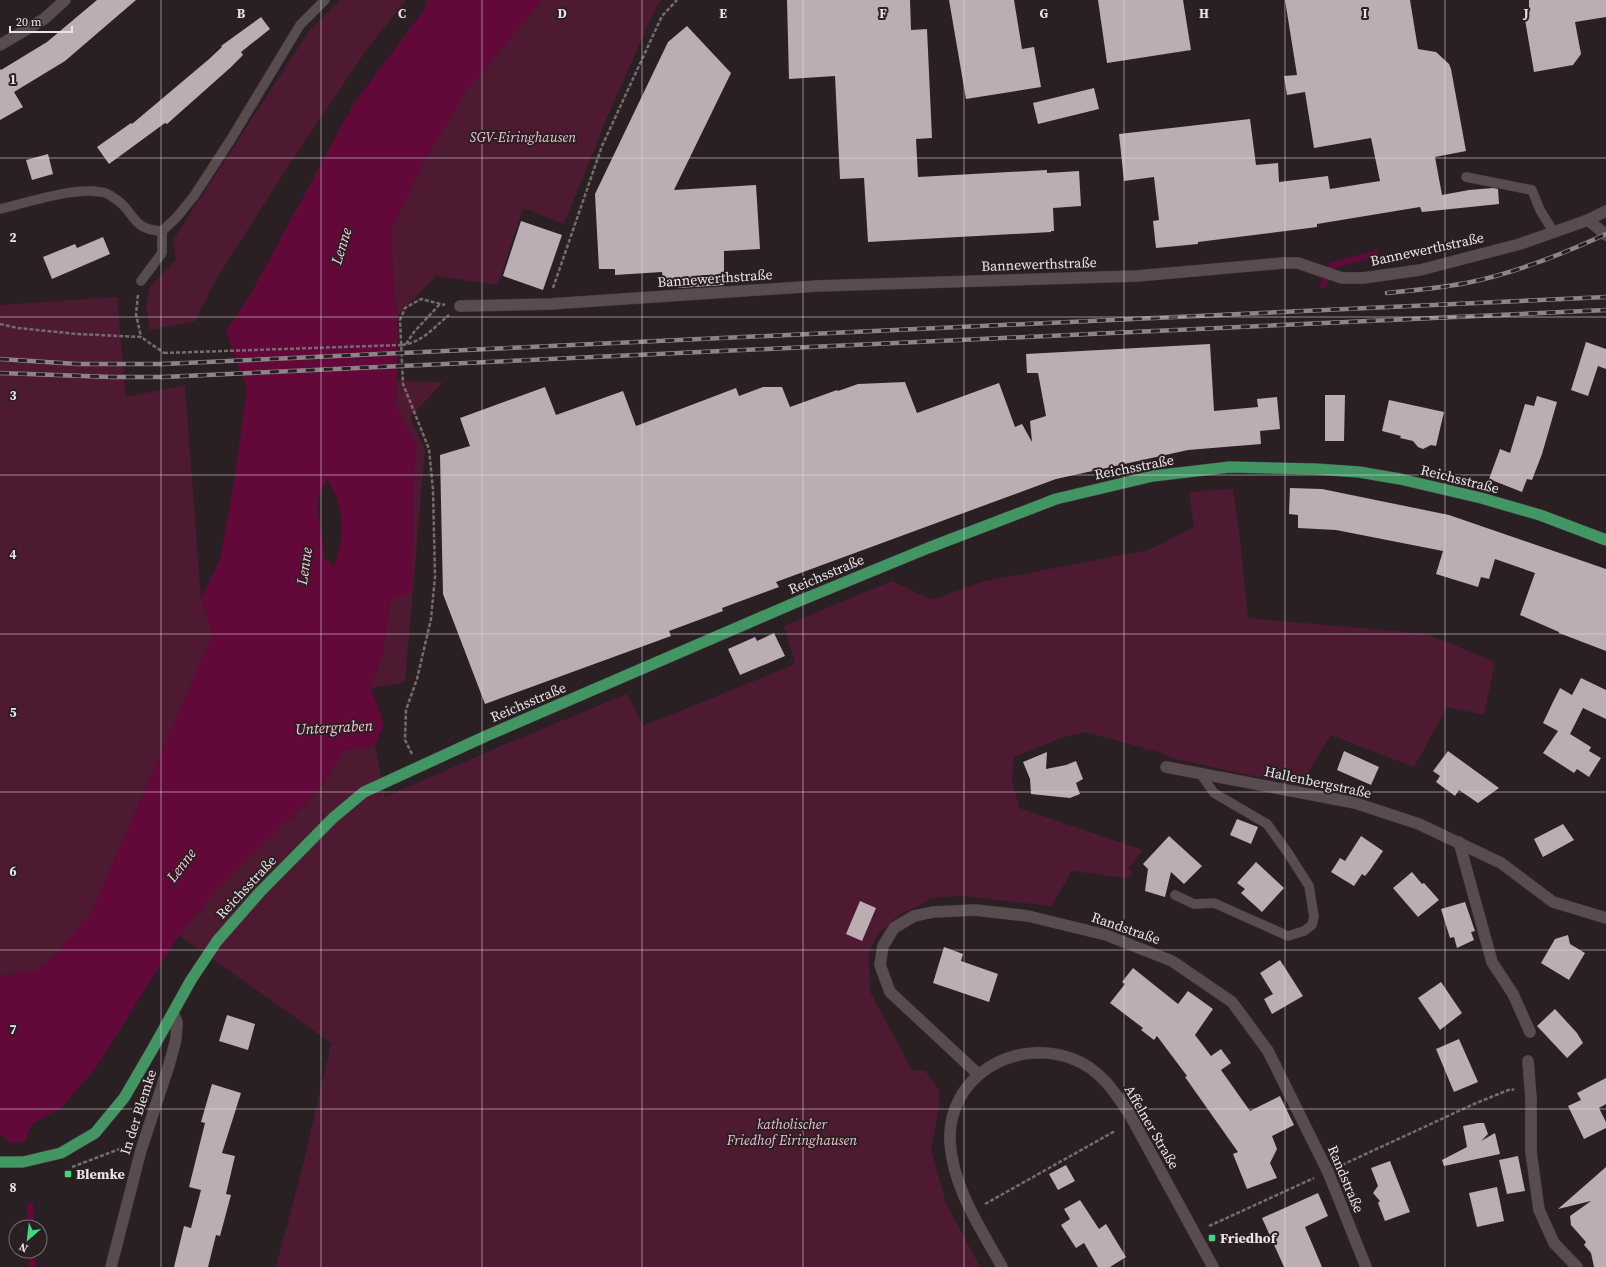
<svg xmlns="http://www.w3.org/2000/svg" width="1606" height="1267" font-family="'Source Serif 4',serif">
<style>
.green{fill:#4e1a31}
.water{fill:#620939;fill-rule:evenodd}
.lines{fill:none;stroke-linecap:round;stroke-linejoin:round}
.stream{stroke:#620939;stroke-width:6}
.building{fill:#bbadb2}
.service-casing{stroke:#473e41;stroke-width:10}
.minor-casing{stroke:#473e41;stroke-width:12}
.secondary-casing{stroke:#473e41;stroke-width:12}
.primary-casing{stroke:#473e41;stroke-width:12}
.path{stroke:#756c70;stroke-width:2.5;stroke-dasharray:4 2;stroke-linecap:butt}
.service{stroke:#584c50;stroke-width:9}
.minor{stroke:#584c50;stroke-width:11}
.secondary{stroke:#584c50;stroke-width:11}
.primary{stroke:#419663;stroke-width:11}
.rail-casing{stroke:#8c8487;stroke-width:4.5}
.rail{stroke:#2a2024;stroke-width:3;stroke-dasharray:9;stroke-linecap:butt}
.path-bridge{stroke:#756c70;stroke-width:2.5;stroke-dasharray:4 2;stroke-linecap:butt}
.grid{fill:none;stroke:#ebe4e6;stroke-width:1;stroke-opacity:0.55}
.poi-dot{fill:#42d77b;stroke:#2a2024;stroke-width:1.5}
.labels{text-anchor:middle;dominant-baseline:central;stroke-width:4;stroke-linejoin:round;paint-order:stroke}
.park-label{font-size:14px;font-style:italic;fill:#f2bfd1;stroke:#2a2024}
.street-label{font-size:14px;fill:#ebe4e6;stroke:#2a2024}
.poi-label{font-size:14px;font-weight:bold;fill:#ebe4e6;stroke:#2a2024;text-anchor:start}
.water-label{font-size:15px;font-style:italic;fill:#fac7da;stroke:#2a2024}
.grid-label{font-size:13px;text-anchor:middle;font-weight:bold;fill:#ebe4e6;stroke:#2a2024;stroke-width:4;stroke-linejoin:round;paint-order:stroke}
</style>
<rect width="100%" height="100%" fill="#2a2024"/>
<!-- green -->
<g class="green">
<polygon points="340,0 406,0 365,52 283,174 215,281 195,321 150,330 146,306 150,286 176,260 173,240 309,31"/>
<polygon points="542,0 662,0 656,7 611,108 564,224 523,208 498,285 436,276 398,315 394,297 391,230 425,160 467,90"/>
<polygon points="117,297 126,397 185,385 201,599 213,634 92,911 59,952 37,971 0,976 0,305"/>
<polygon points="397,381 443,382 410,417 425,449 405,682 371,688 382,654 415,443 396,405"/>
<polygon points="1233,489 1240,539 1248,618 1427,634 1495,662 1484,715 1447,707 1414,767 1331,735 1300,786 1171,758 1165,754 1086,732 1060,738 1014,757 1012,779 1019,808 1143,850 1128,868 1133,873 1127,878 1072,871 1051,906 960,896 931,898 922,904 900,914 877,935 869,952 870,992 912,1070 925,1071 939,1090 939,1108 931,1149 946,1203 980,1267 276,1267 305,1157 331,1043 179,935 218,888 316,793 345,750 375,746 385,797 513,741 627,694 643,726 795,664 784,626 892,581 932,600 985,581 1149,550 1194,527 1189,492"/>
</g>
<!-- water -->
<path class="water" d="M 428,0 L 542,0 L 467,90 L 425,160 L 391,230 L 394,297 L 398,315 L 396,405 L 415,443 L 412,593 L 391,599 L 382,654 L 371,688 L 384,724 L 375,746 L 345,750 L 316,793 L 218,888 L 179,935 L 97,1066 L 61,1108 L 32,1124 L 25,1141 L 12,1143 L 0,1135 L 0,976 L 37,971 L 59,952 L 92,911 L 213,634 L 201,599 L 220,559 L 234,483 L 247,389 L 226,331 L 248,299 L 353,105 L 424,10 ZM 327,479 C 345,503 345,540 334,567 L 324,557 C 325,538 314,512 319,497 C 321,491 325,485 327,479 Z"/>
<g class="lines">
<!-- stream -->
<g class="stream">
<polyline points="1323,285 1331,266 1376,253"/>
<polyline points="30,1205 31,1227"/>
<polyline points="32,1251 33,1267"/>
</g>
</g>
<!-- building -->
<g class="building">
<polygon points="97,0 136,0 65,61 14,92 23,107 0,120 0,69 1,70 47,42"/>
<polygon points="787,0 910,0 911,30 927,29 932,138 916,139 918,177 1047,170 1047,173 1079,171 1081,206 1053,208 1054,231 1051,231 1051,232 868,242 864,178 840,179 835,76 789,79"/>
<polygon points="949,0 1014,0 1022,49 1034,47 1041,87 966,99"/>
<polygon points="1098,0 1183,0 1191,50 1107,63"/>
<polygon points="1285,0 1410,0 1418,49 1436,52 1449,64 1451,69 1466,151 1435,157 1442,195 1469,190 1493,188 1498,189 1499,204 1422,212 1420,207 1317,224 1317,227 1198,242 1198,244 1156,248 1153,221 1159,220 1154,177 1124,181 1119,134 1250,119 1256,165 1278,163 1279,182 1328,176 1330,189 1380,181 1371,138 1314,148 1305,92 1287,95 1284,76 1297,75"/>
<polygon points="1529,0 1606,0 1606,17 1575,22 1581,54 1573,65 1534,72 1524,14 1529,13"/>
<polygon points="261,17 270,29 241,52 243,55 230,68 167,124 165,123 109,164 97,147 131,123 132,124 208,60 222,47 221,46"/>
<polygon points="687,26 731,73 674,190 756,185 760,249 724,251 724,285 678,288 678,280 663,281 662,272 615,275 615,269 599,269 595,194 668,42"/>
<polygon points="1094,88 1099,109 1038,124 1033,103"/>
<polygon points="48,154 53,174 32,180 26,160"/>
<polygon points="521,221 562,235 543,290 503,276"/>
<polygon points="103,237 110,254 52,279 43,257 75,244 77,248"/>
<polygon points="1586,342 1606,349 1606,369 1598,366 1588,396 1571,390"/>
<polygon points="1210,344 1214,411 1258,407 1257,399 1277,397 1280,429 1260,431 1261,444 1188,450 1056,479 776,582 779,587 722,608 723,611 669,631 671,636 485,704 443,594 440,455 470,446 460,418 545,387 556,415 623,391 636,426 736,388 739,396 763,387 782,387 790,407 837,390 838,391 858,384 905,382 917,413 999,383 1015,427 1022,424 1032,442 1030,421 1046,416 1038,373 1027,373 1026,354"/>
<polygon points="1325,395 1345,395 1344,441 1325,441"/>
<polygon points="1537,396 1557,402 1542,454 1532,480 1527,479 1522,492 1489,479 1500,449 1510,453 1525,404 1534,406"/>
<polygon points="1389,400 1444,412 1436,446 1431,445 1423,449 1418,447 1413,441 1400,438 1401,436 1382,431"/>
<polygon points="1290,488 1322,489 1449,515 1606,569 1606,651 1559,633 1559,632 1520,615 1535,573 1495,559 1489,579 1481,577 1478,587 1436,574 1443,551 1336,530 1298,528 1298,515 1289,514"/>
<polygon points="774,633 785,656 740,675 728,649 755,637 757,641"/>
<polygon points="1581,678 1606,690 1606,719 1583,708 1570,734 1591,747 1589,751 1601,758 1589,777 1577,769 1574,773 1543,753 1558,731 1543,723 1552,704 1560,688 1572,695"/>
<polygon points="1344,751 1379,767 1371,785 1337,770"/>
<polygon points="1448,751 1499,788 1478,803 1459,790 1455,796 1436,782 1440,776 1433,771"/>
<polygon points="1047,752 1046,769 1066,765 1076,761 1083,779 1076,783 1080,794 1070,798 1031,794 1030,779 1023,762"/>
<polygon points="1237,819 1258,827 1251,844 1230,835"/>
<polygon points="1563,824 1574,840 1543,857 1534,839"/>
<polygon points="1169,836 1202,866 1184,884 1171,872 1165,897 1145,891 1148,869 1143,864"/>
<polygon points="1361,836 1383,851 1370,870 1365,876 1362,874 1354,886 1331,872 1340,858 1345,861"/>
<polygon points="1256,862 1284,888 1262,912 1241,893 1245,889 1237,883"/>
<polygon points="1412,872 1422,884 1424,883 1439,900 1418,917 1393,888"/>
<polygon points="860,901 876,908 862,941 846,934"/>
<polygon points="1465,902 1475,931 1471,932 1474,940 1457,948 1454,937 1450,938 1441,909"/>
<polygon points="1568,935 1570,944 1585,953 1569,980 1541,963 1555,939"/>
<polygon points="944,947 963,954 961,961 998,974 989,1002 933,983"/>
<polygon points="1280,960 1303,996 1272,1014 1264,999 1273,994 1260,973"/>
<polygon points="1133,968 1178,1004 1188,991 1213,1009 1195,1035 1211,1056 1221,1049 1231,1063 1221,1070 1250,1111 1280,1096 1294,1125 1272,1136 1277,1149 1270,1163 1277,1178 1247,1189 1233,1154 1238,1152 1185,1077 1187,1076 1157,1036 1154,1040 1141,1030 1143,1028 1110,1003 1125,984 1122,982"/>
<polygon points="1441,982 1462,1013 1440,1030 1418,998"/>
<polygon points="1555,1009 1577,1033 1583,1043 1567,1058 1537,1026"/>
<polygon points="227,1015 255,1024 248,1050 219,1041"/>
<polygon points="1459,1039 1478,1082 1454,1092 1436,1049"/>
<polygon points="1606,1078 1606,1104 1599,1108 1606,1122 1606,1128 1584,1139 1568,1106 1581,1100 1577,1093"/>
<polygon points="212,1084 241,1093 222,1153 235,1156 226,1194 231,1195 220,1236 216,1235 208,1267 174,1267 184,1226 191,1228 201,1190 189,1187 205,1123 201,1122"/>
<polygon points="1478,1123 1484,1123 1488,1134 1481,1141 1495,1133 1500,1154 1444,1166 1442,1160 1467,1147 1463,1126"/>
<polygon points="1518,1156 1525,1191 1507,1194 1499,1160"/>
<polygon points="1390,1161 1410,1212 1385,1221 1378,1203 1380,1201 1373,1193 1378,1186 1371,1168"/>
<polygon points="1066,1165 1075,1181 1058,1190 1049,1174"/>
<polygon points="1606,1167 1606,1267 1594,1267 1591,1253 1584,1245 1586,1242 1571,1225 1570,1216 1591,1201 1558,1209"/>
<polygon points="1497,1187 1504,1221 1477,1227 1469,1193"/>
<polygon points="1318,1193 1328,1216 1305,1227 1322,1267 1284,1267 1262,1218"/>
<polygon points="1080,1200 1099,1229 1106,1224 1126,1257 1110,1267 1098,1267 1084,1243 1076,1248 1061,1225 1070,1219 1064,1209"/>
</g>
<g class="lines">
<defs>
<g id="service">
<polyline points="1466,177 1532,190 1540,210 1553,231"/>
<path d="M 0,209 C 26,203 74,187 100,192 C 104,192 110,195 114,198 C 135,210 130,230 162,231 L 177,217 L 194,196 L 231,139 L 300,25 L 325,0"/>
<polyline points="141,281 162,253 162,231"/>
<polyline points="1175,895 1194,904 1214,903 1288,936 1304,931 1312,925 1314,917 1309,886 1288,853 1267,824 1214,793 1200,773"/>
</g>
<g id="minor">
<polyline points="0,45 44,19 65,0"/>
<polyline points="1588,220 1606,235"/>
<polyline points="460,306 550,304 817,286 1137,276 1283,263 1298,263 1342,278 1363,278 1420,270 1520,244 1588,220 1606,211"/>
<polyline points="1166,767 1355,803 1419,824 1501,863 1553,902 1606,918"/>
<polyline points="1459,842 1492,962 1513,994 1530,1032"/>
<polyline points="1528,1061 1531,1098 1531,1152 1539,1210 1554,1243 1577,1267"/>
<polyline points="978,1074 890,992 880,965 883,946 894,928 914,916 933,912 975,910 1028,916 1106,935 1172,961 1232,1002 1268,1051 1328,1172 1366,1267"/>
<polyline points="111,1267 141,1150 169,1065 176,1039 177,1022 173,1013"/>
</g>
<path id="secondary" d="M 1002,1267 C 980,1227 953,1188 950,1142 C 947,1076 1015,1037 1073,1059 C 1100,1069 1115,1092 1130,1115 L 1213,1267"/>
<polyline id="primary" points="0,1162 23,1162 61,1153 95,1133 124,1098 152,1050 191,980 217,941 260,892 333,818 364,792 486,736 799,601 928,548 1056,499 1153,476 1230,467 1316,469 1359,472 1400,479 1481,498 1540,515 1606,540"/>
</defs>
<!-- service casing -->
<use href="#service" class="service-casing"/>
<!-- minor casing -->
<use href="#minor" class="minor-casing"/>
<!-- secondary casing -->
<use href="#secondary" class="secondary-casing"/>
<!-- primary casing -->
<use href="#primary" class="primary-casing"/>
<!-- path -->
<g class="path">
<polyline points="553,288 602,146 662,16 677,0"/>
<polyline points="138,295 136,314 141,337"/>
<polyline points="0,324 18,328 77,334 141,337 164,353"/>
<polyline points="406,344 414,332 440,304"/>
<path d="M 402,345 C 423,342 433,328 449,315"/>
<polyline points="412,754 405,740 406,710 417,679 431,619 435,577 433,490 429,449 403,384 400,320 405,308 421,299 445,305"/>
<polyline points="1342,1165 1474,1104 1511,1089 1514,1090"/>
<polyline points="72,1167 125,1147"/>
<polyline points="985,1204 1115,1131"/>
<polyline points="1209,1226 1314,1178"/>
</g>
<!-- service -->
<use href="#service" class="service"/>
<!-- minor -->
<use href="#minor" class="minor"/>
<!-- secondary -->
<use href="#secondary" class="secondary"/>
<!-- primary -->
<use href="#primary" class="primary"/>
<defs>
<g id="rail">
<path d="M 1387,293 C 1415,290 1443,288 1471,282 C 1518,272 1563,254 1606,234"/>
<polyline points="0,359 77,364 163,364 1606,297"/>
<polyline points="0,373 111,377 163,377 1606,310"/>
</g>
</defs>
<!-- rail casing -->
<use href="#rail" class="rail-casing"/>
<!-- rail -->
<use href="#rail" class="rail"/>
<!-- path-bridge -->
<polyline class="path-bridge" points="164,353 402,345"/>
</g>
<!-- grid -->
<path class="grid" d="M 161,0 L 161,1267M 321,0 L 321,1267M 482,0 L 482,1267M 642,0 L 642,1267M 803,0 L 803,1267M 964,0 L 964,1267M 1124,0 L 1124,1267M 1285,0 L 1285,1267M 1445,0 L 1445,1267M 0,158 L 1606,158M 0,317 L 1606,317M 0,475 L 1606,475M 0,634 L 1606,634M 0,792 L 1606,792M 0,950 L 1606,950M 0,1109 L 1606,1109"/>
<!-- markers -->
<g class="poi-dot">
<rect x="64" y="1170" width="8" height="8" rx="2"/>
<rect x="1208" y="1234" width="8" height="8" rx="2"/>
</g>
<g class="labels">
<!-- park labels -->
<g class="park-label">
<text x="523" y="137">SGV-Eiringhausen</text>
<text x="792" y="1124">katholischer<tspan x="792" dy="16">Friedhof Eiringhausen</tspan></text>
</g>
<!-- street labels -->
<g class="street-label">
<text transform="translate(1427 249) rotate(-12)">Bannewerthstraße</text>
<text transform="translate(1039 264) rotate(-2)">Bannewerthstraße</text>
<text transform="translate(715 278) rotate(-4)">Bannewerthstraße</text>
<text transform="translate(1134 467) rotate(-11)">Reichsstraße</text>
<text transform="translate(1460 479) rotate(14)">Reichsstraße</text>
<text transform="translate(826 574) rotate(-23)">Reichsstraße</text>
<text transform="translate(528 702) rotate(-23)">Reichsstraße</text>
<text transform="translate(1318 782) rotate(12)">Hallenbergstraße</text>
<text transform="translate(246 887) rotate(-47)">Reichsstraße</text>
<text transform="translate(1126 928) rotate(19)">Randstraße</text>
<text transform="translate(138 1112) rotate(-72)">In der Blemke</text>
<text transform="translate(1152 1127) rotate(60)">Affelner Straße</text>
<text transform="translate(1346 1179) rotate(67)">Randstraße</text>
</g>
<!-- poi labels -->
<g class="poi-label">
<text x="76" y="1174">Blemke</text>
<text x="1220" y="1238">Friedhof</text>
</g>
<!-- water labels -->
<g class="water-label">
<text transform="translate(341 246) rotate(-73)">Lenne</text>
<text transform="translate(304 566) rotate(-82)">Lenne</text>
<text transform="translate(334 727) rotate(-3)">Untergraben</text>
<text transform="translate(181 865) rotate(-53)">Lenne</text>
</g>
</g>
<g class="grid-label">
<text x="241" y="18">B</text>
<text x="402" y="18">C</text>
<text x="562" y="18">D</text>
<text x="723" y="18">E</text>
<text x="883" y="18">F</text>
<text x="1044" y="18">G</text>
<text x="1204" y="18">H</text>
<text x="1365" y="18">I</text>
<text x="1526" y="18">J</text>
<text x="13" y="84">1</text>
<text x="13" y="242">2</text>
<text x="13" y="400">3</text>
<text x="13" y="559">4</text>
<text x="13" y="717">5</text>
<text x="13" y="876">6</text>
<text x="13" y="1034">7</text>
<text x="13" y="1192">8</text>
</g>
<!-- north arrow -->
<g transform="translate(28 1239) rotate(208)"><circle r="19" fill="#2a2024" stroke="#776e72"/>
<path d="M0-3L7 15L0 10L-7 15Z" fill="#42d77b"/>
<text y="-6" font-size="11" font-weight="bold" text-anchor="middle" fill="#ebe4e6">N</text>
</g>
<!-- scale -->
<path d="M10 26v6h62v-6" fill="none" stroke="#ebe4e6" stroke-width="2"/>
<text x="16" y="26" font-size="12" fill="#ebe4e6" stroke="#2a2024" stroke-width="3" paint-order="stroke">20 m</text>
</svg>
